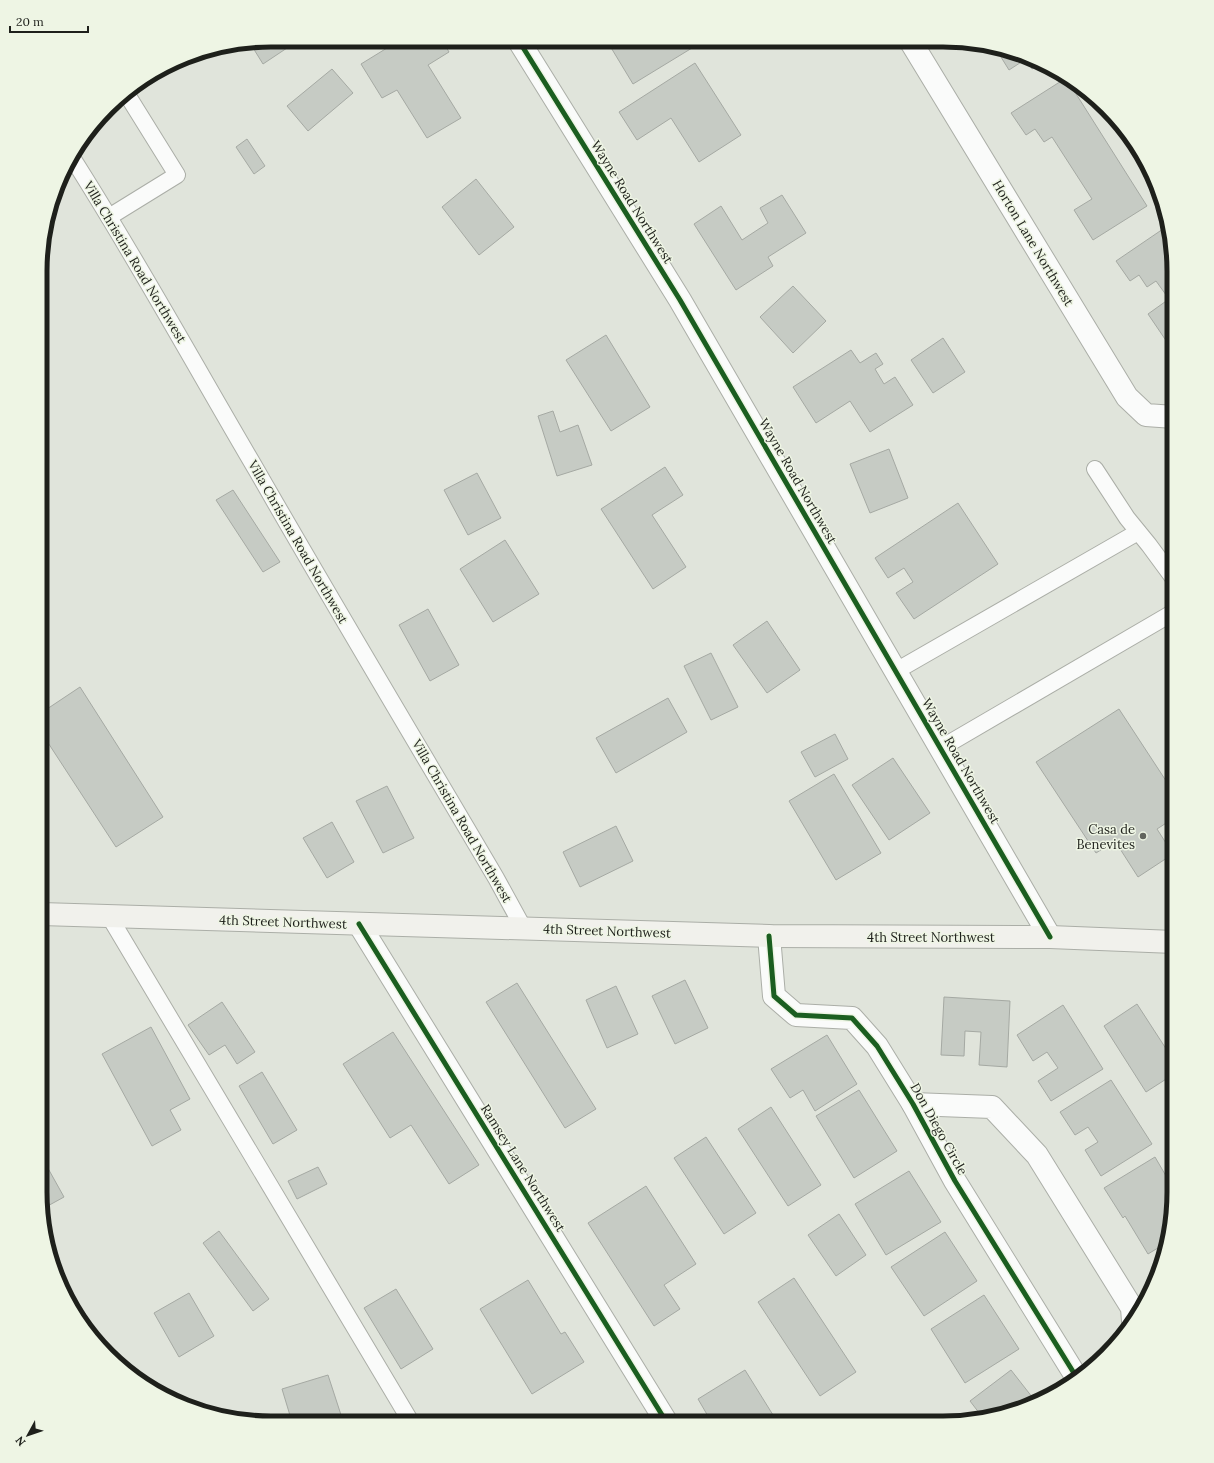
<svg xmlns="http://www.w3.org/2000/svg" width="1214" height="1463" font-family="Lora,serif">
<style>
.building{fill:#c6cbc4;stroke:#a5a9a3}
.lines{fill:none;stroke-linecap:round;stroke-linejoin:round}
.lane-casing{stroke:#abaea7;stroke-width:18}
.street-casing{stroke:#abaea7;stroke-width:24}
.secondary-casing{stroke:#abaea7;stroke-width:24}
.lane{stroke:#fafbfa;stroke-width:16}
.street{stroke:#fafbfa;stroke-width:22}
.secondary{stroke:#f1f1ec;stroke-width:22}
.cycleway-casing{stroke:#eef5e4;stroke-width:8}
.cycleway{stroke:#1b5e20;stroke-width:5}
.poi-dot{fill:#62655e;stroke:#eef5e4;stroke-width:1.5}
.labels{text-anchor:middle;dominant-baseline:central;stroke-width:3;stroke-linejoin:round;paint-order:stroke}
.street-label{font-size:13px;fill:#1e201b;stroke:#eef5e4}
.poi-label{font-size:13px;fill:#1e201b;stroke:#eef5e4;text-anchor:end}
.rim{fill:none;stroke:#1e201b;stroke-width:5}
</style>
<rect width="100%" height="100%" fill="#e0e4db"/>
<!-- building -->
<g class="building">
<polygon points="271,40 291,40 293,44 263,64 250,43"/>
<polygon points="400,40 442,40 449,52 428,65 461,118 427,138 397,90 382,98 361,64"/>
<polygon points="607,41 687,41 692,48 633,84"/>
<polygon points="997,48 1031,57 1042,63 1032,69 1026,59 1009,70 996,49"/>
<polygon points="695,63 741,135 699,162 671,118 637,140 619,112"/>
<polygon points="332,69 353,93 308,131 287,106"/>
<polygon points="1066,78 1147,206 1093,240 1074,210 1092,199 1052,137 1044,142 1035,129 1026,135 1011,113"/>
<polygon points="247,139 265,166 254,174 236,147"/>
<polygon points="476,179 514,227 479,255 442,207"/>
<polygon points="782,195 806,233 768,257 773,266 736,290 694,224 721,206 742,240 768,223 760,208"/>
<polygon points="1163,229 1170,240 1174,271 1174,337 1167,342 1148,314 1169,299 1156,281 1147,287 1139,275 1130,281 1116,261"/>
<polygon points="793,286 826,321 793,353 760,317"/>
<polygon points="606,335 650,407 611,431 566,360"/>
<polygon points="943,338 965,372 933,393 911,360"/>
<polygon points="851,350 860,363 876,353 883,364 875,369 884,384 895,377 913,405 870,432 850,401 816,423 793,387"/>
<polygon points="553,411 560,432 578,425 592,465 557,476 538,416"/>
<polygon points="889,449 908,498 870,513 850,464"/>
<polygon points="665,467 683,495 652,515 686,567 653,589 601,509"/>
<polygon points="477,473 501,518 468,535 444,490"/>
<polygon points="233,490 280,562 263,572 216,500"/>
<polygon points="958,503 998,564 914,619 896,593 913,582 904,568 888,578 875,558"/>
<polygon points="505,540 539,594 493,622 460,569"/>
<polygon points="428,609 459,665 430,681 399,625"/>
<polygon points="767,621 800,670 767,693 733,645"/>
<polygon points="711,653 738,707 711,720 684,666"/>
<polygon points="80,687 163,817 116,847 41,732 41,713"/>
<polygon points="668,698 687,732 616,773 596,738"/>
<polygon points="1119,709 1174,793 1174,818 1157,829 1173,854 1138,877 1115,841 1096,853 1036,762"/>
<polygon points="835,734 848,759 815,777 801,752"/>
<polygon points="893,758 930,813 889,840 852,785"/>
<polygon points="834,774 881,853 836,880 789,801"/>
<polygon points="387,786 414,838 383,853 356,801"/>
<polygon points="332,822 354,862 327,878 303,838"/>
<polygon points="616,826 633,861 580,887 563,852"/>
<polygon points="685,980 708,1028 675,1044 652,996"/>
<polygon points="517,983 596,1109 565,1128 486,1002"/>
<polygon points="616,986 638,1034 607,1048 586,1000"/>
<polygon points="944,997 1010,1001 1007,1067 979,1065 981,1032 965,1031 964,1056 941,1055"/>
<polygon points="222,1002 255,1052 237,1064 225,1045 209,1055 188,1025"/>
<polygon points="1137,1004 1174,1061 1174,1074 1146,1092 1104,1026"/>
<polygon points="1063,1005 1103,1069 1051,1101 1038,1081 1058,1068 1047,1052 1033,1061 1017,1035"/>
<polygon points="151,1027 190,1099 170,1110 181,1130 152,1146 102,1054"/>
<polygon points="393,1032 479,1165 449,1184 411,1125 390,1138 343,1064"/>
<polygon points="827,1035 857,1084 815,1111 803,1090 790,1098 771,1069"/>
<polygon points="262,1072 297,1130 273,1144 239,1086"/>
<polygon points="1111,1080 1152,1144 1101,1176 1085,1150 1098,1142 1088,1127 1075,1135 1060,1112"/>
<polygon points="859,1090 897,1151 854,1178 816,1116"/>
<polygon points="771,1107 821,1185 788,1206 738,1129"/>
<polygon points="706,1137 756,1213 724,1234 674,1158"/>
<polygon points="40,1154 64,1197 44,1208 41,1203 40,1192"/>
<polygon points="1155,1157 1173,1188 1173,1207 1166,1243 1148,1254 1125,1216 1123,1218 1104,1188"/>
<polygon points="318,1167 327,1184 297,1199 288,1181"/>
<polygon points="909,1171 941,1222 886,1255 855,1204"/>
<polygon points="646,1186 696,1264 664,1285 680,1309 654,1326 588,1223"/>
<polygon points="839,1214 866,1255 836,1276 808,1235"/>
<polygon points="219,1231 269,1299 253,1311 203,1243"/>
<polygon points="945,1232 977,1281 924,1316 891,1267"/>
<polygon points="1163,1258 1162,1266 1158,1274 1152,1266"/>
<polygon points="794,1278 856,1372 820,1396 758,1302"/>
<polygon points="528,1280 561,1334 565,1332 584,1362 532,1394 480,1309"/>
<polygon points="396,1289 433,1349 401,1369 364,1308"/>
<polygon points="189,1293 214,1336 179,1357 154,1313"/>
<polygon points="984,1295 1019,1349 965,1383 931,1329"/>
<polygon points="84,1312 105,1347 103,1349 78,1316"/>
<polygon points="745,1370 778,1423 712,1423 698,1399"/>
<polygon points="1011,1370 1036,1402 1017,1411 983,1418 970,1401"/>
<polygon points="328,1375 342,1418 329,1422 292,1422 282,1389"/>
<polygon points="199,1403 205,1412 191,1408"/>
</g>
<g class="lines">
<defs>
<g id="lane">
<path d="M 71,156 C 137,259 195,366 257,471 C 335,607 416,742 496,878 L 524,929"/>
<polyline points="109,217 177,175 126,93"/>
<polyline points="1095,469 1127,518 1149,545 1174,579"/>
<polyline points="896,671 1138,532"/>
<polyline points="941,748 1174,612"/>
<polyline points="109,916 411,1422"/>
</g>
<g id="street">
<polyline points="519,41 680,300 1050,937"/>
<polyline points="911,42 1127,397 1146,415 1174,417"/>
<polyline points="359,924 667,1423"/>
<polyline points="769,936 774,996 796,1015 852,1018 877,1046 913,1104 955,1181 1077,1378"/>
<polyline points="913,1104 992,1107 1037,1155 1132,1308 1133,1321"/>
</g>
<polyline id="secondary" points="41,914 769,936 1050,937 1174,942"/>
</defs>
<!-- lane casing -->
<use href="#lane" class="lane-casing"/>
<!-- street casing -->
<use href="#street" class="street-casing"/>
<!-- secondary casing -->
<use href="#secondary" class="secondary-casing"/>
<!-- lane -->
<use href="#lane" class="lane"/>
<!-- street -->
<use href="#street" class="street"/>
<!-- secondary -->
<use href="#secondary" class="secondary"/>
<defs>
<g id="cycleway">
<polyline points="519,41 680,300 1050,937"/>
<polyline points="359,924 667,1423"/>
<polyline points="769,936 774,996 796,1015 852,1018 877,1046 913,1104 955,1181 1077,1378"/>
</g>
</defs>
<!-- cycleway casing -->
<use href="#cycleway" class="cycleway-casing"/>
<!-- cycleway -->
<use href="#cycleway" class="cycleway"/>
</g>
<!-- markers -->
<circle class="poi-dot" cx="1143" cy="836" r="4"/>
<g class="labels">
<!-- street labels -->
<g class="street-label">
<text transform="translate(632 202) rotate(58)">Wayne Road Northwest</text>
<text transform="translate(1033 243) rotate(59)">Horton Lane Northwest</text>
<text transform="translate(135 262) rotate(59)">Villa Christina Road Northwest</text>
<text transform="translate(798 481) rotate(60)">Wayne Road Northwest</text>
<text transform="translate(298 542) rotate(60)">Villa Christina Road Northwest</text>
<text transform="translate(961 761) rotate(60)">Wayne Road Northwest</text>
<text transform="translate(462 821) rotate(60)">Villa Christina Road Northwest</text>
<text transform="translate(283 922) rotate(2)">4th Street Northwest</text>
<text transform="translate(607 931) rotate(2)">4th Street Northwest</text>
<text x="931" y="937">4th Street Northwest</text>
<text transform="translate(939 1129) rotate(61)">Don Diego Circle</text>
<text transform="translate(523 1168) rotate(58)">Ramsey Lane Northwest</text>
</g>
<!-- poi labels -->
<g class="poi-label">
<text x="1135" y="829">Casa de<tspan x="1135" dy="15">Benevites</tspan></text>
</g>
</g>
<!-- crop -->
<path d="M0 0H1214V1463H0ZM271 47H943A224 224 0 0 1 1167 271V1192A224 224 0 0 1 943 1416H271A224 224 0 0 1 47 1192V271A224 224 0 0 1 271 47Z" fill="#eef5e4" fill-rule="evenodd"/>
<path class="rim" d="M271 47H943A224 224 0 0 1 1167 271V1192A224 224 0 0 1 943 1416H271A224 224 0 0 1 47 1192V271A224 224 0 0 1 271 47Z"/>
<!-- north arrow -->
<g transform="translate(28 1435) rotate(230)" stroke="#eef5e4" stroke-width="3" paint-order="stroke">
<path d="M0-3L7 15L0 10L-7 15Z" fill="#1e201b"/>
<text y="-6" font-size="11" font-weight="bold" text-anchor="middle" fill="#1e201b">N</text>
</g>
<!-- scale -->
<path d="M10 26v6h78v-6" fill="none" stroke="#1e201b" stroke-width="2"/>
<text x="16" y="26" font-size="12" fill="#1e201b" stroke="#eef5e4" stroke-width="3" paint-order="stroke">20 m</text>
</svg>
